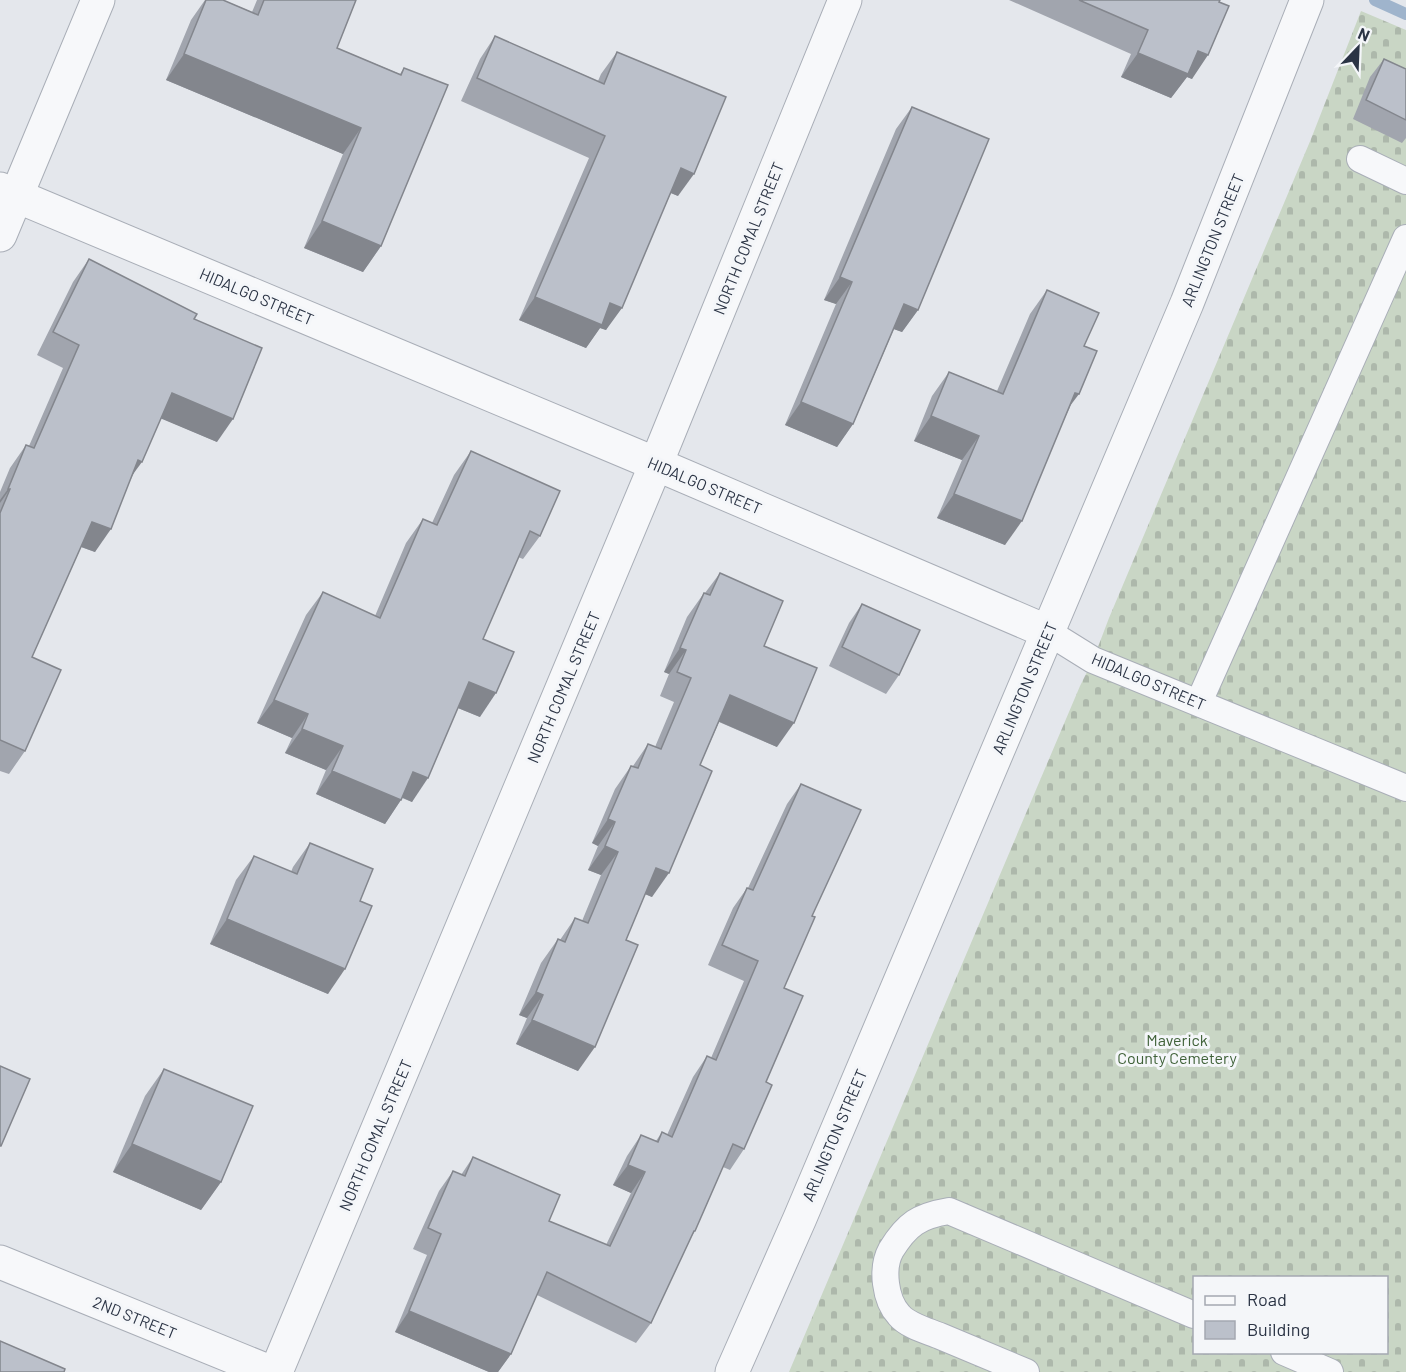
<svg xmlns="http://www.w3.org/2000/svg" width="1406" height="1372" font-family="Barlow,sans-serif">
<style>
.cemetery{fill:url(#cemetery-stones);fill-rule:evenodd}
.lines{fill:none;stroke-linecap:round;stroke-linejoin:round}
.stream{stroke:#9fb4cc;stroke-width:12}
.service-casing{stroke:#a9aeb7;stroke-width:28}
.minor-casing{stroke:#a9aeb7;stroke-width:35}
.tertiary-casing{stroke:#a9aeb7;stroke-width:35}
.service{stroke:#f7f8fa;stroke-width:26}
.minor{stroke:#f7f8fa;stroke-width:33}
.tertiary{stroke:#f7f8fa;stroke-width:33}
.wall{fill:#a1a5ae}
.shaded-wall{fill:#83868d}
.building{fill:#bbc0ca;stroke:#83868d;stroke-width:1.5}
.labels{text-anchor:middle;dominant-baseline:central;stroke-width:6;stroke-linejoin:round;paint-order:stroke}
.street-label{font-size:16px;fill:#2b3445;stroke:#f4f6f9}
.park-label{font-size:16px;fill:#3f6138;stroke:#f4f6f9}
</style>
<defs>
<pattern id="cemetery-stones" width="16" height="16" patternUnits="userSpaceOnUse" patternTransform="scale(1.5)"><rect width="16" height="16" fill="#c9d6c5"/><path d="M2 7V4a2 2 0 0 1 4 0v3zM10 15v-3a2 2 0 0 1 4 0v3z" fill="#adb8ab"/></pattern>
</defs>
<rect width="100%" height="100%" fill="#e4e7ec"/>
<!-- cemetery -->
<path class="cemetery" d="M 1361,11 L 1406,30 L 1406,1372 L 789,1372 L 1080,686 L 1093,660 L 1109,618 L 1311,139 ZM 1194,1278 L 1386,1278 L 1386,1352 L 1194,1352 Z"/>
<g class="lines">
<!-- stream -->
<polyline class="stream" points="1375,0 1406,14"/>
<defs>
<g id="service">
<polyline points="1360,159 1406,181"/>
<polyline points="1048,632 1093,660 1406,788"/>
<polyline points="1199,702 1406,238"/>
<polyline points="1284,1352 1330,1372"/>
<path d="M 1026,1372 C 997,1360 969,1348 940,1336 C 928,1331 908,1326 899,1315 C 885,1300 881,1268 891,1250 C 907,1224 919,1216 949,1211 L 1194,1315"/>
</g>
<g id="minor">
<polyline points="0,189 656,464 1048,632"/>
<polyline points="0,235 98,0"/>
<polyline points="276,1372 656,464 845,0"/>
</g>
<g id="tertiary">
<polyline points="0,1262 270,1372"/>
<polyline points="732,1372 800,1218 1187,303 1307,0"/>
</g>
</defs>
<!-- service casing -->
<use href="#service" class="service-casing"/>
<!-- minor casing -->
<use href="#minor" class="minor-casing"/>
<!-- tertiary casing -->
<use href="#tertiary" class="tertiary-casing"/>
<!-- service -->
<use href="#service" class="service"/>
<!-- minor -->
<use href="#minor" class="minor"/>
<!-- tertiary -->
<use href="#tertiary" class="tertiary"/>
</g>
<!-- wall -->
<g class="wall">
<polygon points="205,0 223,0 252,12 257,0 356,0 337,48 400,74 404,68 381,246 363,272 304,248 343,154 166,80 191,20"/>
<polygon points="1009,0 1220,0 1192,79 1187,77 1171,98 1121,77 1131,54"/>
<polygon points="495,36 598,81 601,74 617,52 678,196 671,193 606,330 600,328 586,348 519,320 589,158 461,101 480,59"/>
<polygon points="1384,59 1406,69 1406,138 1402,143 1353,119 1370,77"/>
<polygon points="912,107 918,310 902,332 894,329 853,424 837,447 785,425 836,304 824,300 896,129"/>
<polygon points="89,259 194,319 217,442 161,418 95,552 81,547 32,657 25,751 9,774 0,771 0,492 10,468 26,445 29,446 63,368 37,355 73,282"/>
<polygon points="1047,290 1084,346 1070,407 1005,545 937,518 962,460 914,441 932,396 949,372 997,391 1030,314"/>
<polygon points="471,451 540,536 523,559 518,557 483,639 480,717 458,708 412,802 402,798 385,824 316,794 326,770 285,753 292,738 257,723 306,615 323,592 375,616 406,543 423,519 432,523 454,475"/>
<polygon points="720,573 764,646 777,747 719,722 700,765 652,897 645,894 626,940 578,1071 516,1044 527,1018 519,1015 541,963 558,939 560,940 575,918 582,921 601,875 588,870 598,846 592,843 615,789 631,766 633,766 648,744 655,747 674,702 660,696 669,674 664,672 687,617 704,593 705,593"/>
<polygon points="862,604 899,675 886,694 829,666 849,623"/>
<polygon points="801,784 812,916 784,988 766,1082 744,1149 730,1170 723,1167 695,1231 690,1239 651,1323 636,1343 537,1295 511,1354 498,1372 489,1372 395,1332 427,1255 413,1249 439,1191 453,1171 461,1175 473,1157 549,1221 606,1245 631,1193 613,1185 627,1156 641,1135 656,1141 662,1132 667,1135 693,1077 707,1056 711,1058 744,981 708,965 733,908 747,888 748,888 787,804"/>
<polygon points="310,843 360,901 328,994 210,944 236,880 254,856 291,872 293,867"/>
<polygon points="164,1069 221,1182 201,1210 113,1172 145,1096"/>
</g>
<!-- shaded-wall -->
<g class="shaded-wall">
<polygon points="1198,51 1208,55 1192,79 1187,77 1171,98 1121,77 1138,53"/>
<polygon points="184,54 361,128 343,154 166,80"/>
<polygon points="681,168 694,174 678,196 666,191"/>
<polygon points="322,221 381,246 363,272 304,248"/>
<polygon points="840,277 852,282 836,304 824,300"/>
<polygon points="535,297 610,303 622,308 606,330 600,328 586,348 519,320"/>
<polygon points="904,304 918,310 902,332 888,327"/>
<polygon points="172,393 233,419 217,442 155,416"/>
<polygon points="1075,393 1079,394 1061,418"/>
<polygon points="801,402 853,424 837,447 785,425"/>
<polygon points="931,416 979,436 962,460 914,441"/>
<polygon points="138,460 142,462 125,485"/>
<polygon points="8,489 10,489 0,503 0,500"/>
<polygon points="954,494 1022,521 1005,545 937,518"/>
<polygon points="92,522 111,529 95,552 76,545"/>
<polygon points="680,648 686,650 669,674 664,672"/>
<polygon points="469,682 496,693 480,717 453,706"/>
<polygon points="730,695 794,723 777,747 713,719"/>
<polygon points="274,700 308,714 292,738 257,723"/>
<polygon points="302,729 343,746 326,770 285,753"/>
<polygon points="332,771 401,800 385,824 316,794"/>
<polygon points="413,772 428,778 412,802 397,795"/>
<polygon points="608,819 615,822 598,846 592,843"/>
<polygon points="605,846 618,852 601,875 588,870"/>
<polygon points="656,868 669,873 652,897 640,892"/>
<polygon points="227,919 345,969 328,994 210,944"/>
<polygon points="536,992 543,995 527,1018 519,1015"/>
<polygon points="532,1020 595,1047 578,1071 516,1044"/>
<polygon points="132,1144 221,1182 201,1210 113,1172"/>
<polygon points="628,1165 645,1172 631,1193 613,1185"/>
<polygon points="409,1311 511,1354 498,1372 489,1372 395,1332"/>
</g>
<!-- building -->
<g class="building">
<polygon points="206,0 223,0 258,15 264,0 356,0 337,48 401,75 404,68 448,85 381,246 322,221 361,128 184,54"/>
<polygon points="1079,0 1220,0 1219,2 1229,6 1208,55 1198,51 1188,74 1138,53 1148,30"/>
<polygon points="495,36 604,84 617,52 726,97 694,174 681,168 622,308 610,303 602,325 535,297 605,136 477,78"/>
<polygon points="1384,59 1406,69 1406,120 1366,100"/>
<polygon points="912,107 989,139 918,310 904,304 853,424 801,402 852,282 840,277"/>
<polygon points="89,259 197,314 194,319 262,348 233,419 172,393 142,462 138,460 111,529 92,522 32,657 61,670 25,751 0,740 0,513 10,489 8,489 26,445 34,448 79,345 53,332"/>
<polygon points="1047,290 1099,313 1084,346 1097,351 1079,394 1075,393 1022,521 954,494 979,436 931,416 949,372 1003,394"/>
<polygon points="471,451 560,491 540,536 530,531 483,639 514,652 496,693 469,682 428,778 413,772 401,800 332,771 343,746 302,729 308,714 274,700 323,592 380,618 423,519 437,525"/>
<polygon points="720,573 783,601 764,646 817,668 794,723 730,695 700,765 712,771 669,873 656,868 626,940 638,945 595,1047 532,1020 543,995 536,992 558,939 565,942 575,918 588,923 618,852 605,846 615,822 608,819 631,766 638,768 648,744 661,749 691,678 677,672 686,650 680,648 704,593 710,595"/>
<polygon points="862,604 920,630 899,675 842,647"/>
<polygon points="801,784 861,810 812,916 815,917 784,988 803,996 766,1082 772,1085 744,1149 733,1144 695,1231 694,1231 651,1323 547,1272 511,1354 409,1311 441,1234 428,1228 453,1171 465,1176 473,1157 560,1195 549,1221 610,1246 645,1172 628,1165 641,1135 658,1142 662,1132 672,1137 707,1056 716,1060 758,961 722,945 747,888 753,890"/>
<polygon points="310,843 373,869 360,901 372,906 345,969 227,919 254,856 297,874"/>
<polygon points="0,1066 30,1079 1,1146 0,1146"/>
<polygon points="164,1069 253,1106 221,1182 132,1144"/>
<polygon points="0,1341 65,1369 64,1372 0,1372"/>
</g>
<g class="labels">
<!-- street labels -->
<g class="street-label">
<text transform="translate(748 238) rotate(-68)">NORTH COMAL STREET</text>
<text transform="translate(1212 240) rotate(-68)">ARLINGTON STREET</text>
<text transform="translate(257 296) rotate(23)">HIDALGO STREET</text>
<text transform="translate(705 485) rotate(23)">HIDALGO STREET</text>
<text transform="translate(1149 681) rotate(23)">HIDALGO STREET</text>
<text transform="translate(563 687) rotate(-67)">NORTH COMAL STREET</text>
<text transform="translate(1024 688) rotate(-67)">ARLINGTON STREET</text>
<text transform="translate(375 1135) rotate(-67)">NORTH COMAL STREET</text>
<text transform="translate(834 1135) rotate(-67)">ARLINGTON STREET</text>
<text transform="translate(135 1317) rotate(22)">2ND STREET</text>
</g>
<!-- park labels -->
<g class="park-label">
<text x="1177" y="1039">Maverick<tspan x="1177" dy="18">County Cemetery</tspan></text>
</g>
</g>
<!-- legend -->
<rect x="1193" y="1276" width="195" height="78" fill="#f4f6f9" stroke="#a4a8b1" stroke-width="1.5"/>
<rect x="1205" y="1296" width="30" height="9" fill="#f7f8fa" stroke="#a4a8b1" stroke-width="1.5"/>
<text x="1247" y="1306" font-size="18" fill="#2b3445">Road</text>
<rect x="1205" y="1321" width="30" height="18" fill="#bbc0ca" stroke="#a4a8b1" stroke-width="1.5"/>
<text x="1247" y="1336" font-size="18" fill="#2b3445">Building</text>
<!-- north arrow -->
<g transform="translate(1358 48) rotate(23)" stroke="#f4f6f9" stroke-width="4.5" paint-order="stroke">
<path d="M0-4.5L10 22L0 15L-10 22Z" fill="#2b3445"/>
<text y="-9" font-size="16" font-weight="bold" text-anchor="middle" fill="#2b3445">N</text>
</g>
</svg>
